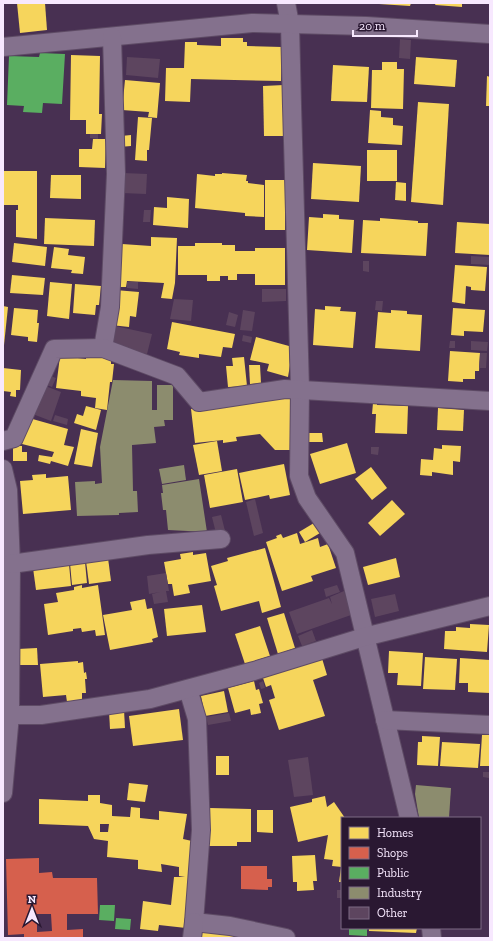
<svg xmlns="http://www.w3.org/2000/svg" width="493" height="941" font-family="'Zilla Slab',serif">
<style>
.homes{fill:#f6d55c;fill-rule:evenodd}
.shops{fill:#d6604d;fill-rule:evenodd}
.public{fill:#5aae61}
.industry{fill:#8c8c6e}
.building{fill:#5d455f}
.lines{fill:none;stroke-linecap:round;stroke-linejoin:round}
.minor-casing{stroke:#5e4b65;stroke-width:20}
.minor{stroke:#84718d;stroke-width:18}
</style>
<rect width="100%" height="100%" fill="#483052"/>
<!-- homes -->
<g class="homes">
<polygon points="17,3 45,3 47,30 20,33"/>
<polygon points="379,3 411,3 410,6 379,4"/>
<polygon points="436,3 462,3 462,7 435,5"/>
<polygon points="221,38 243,38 243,42 247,42 247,46 282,47 281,81 191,79 190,102 165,101 166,68 184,68 185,42 197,42 197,45 221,46"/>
<polygon points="71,55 100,56 99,114 102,114 101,134 86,134 86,120 70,120"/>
<polygon points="416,57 457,60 455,87 414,84"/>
<polygon points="382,62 397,62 397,69 404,69 403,109 371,108 372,70 382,70"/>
<polygon points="333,65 369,67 367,102 331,101"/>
<polygon points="487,76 490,77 490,106 486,106"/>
<polygon points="125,80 160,83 157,118 148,117 149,112 122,110"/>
<polygon points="284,85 285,136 264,136 263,86"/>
<polygon points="418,102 449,104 443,205 411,202"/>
<polygon points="370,110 381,111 381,117 393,118 393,125 403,126 402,145 368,143"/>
<polygon points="138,117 152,118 149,150 147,150 147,161 135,160"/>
<polygon points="131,135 131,146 119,147 121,136"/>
<polygon points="93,139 106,139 105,168 79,167 79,149 92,149"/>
<rect x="367" y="150" width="30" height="31"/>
<polygon points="313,163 361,166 359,202 311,199"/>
<polygon points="3,171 37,171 37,239 16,237 16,210 18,210 18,205 3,205"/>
<polygon points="222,173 247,175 246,181 248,181 248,183 264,185 264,217 245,216 245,213 195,208 197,174 215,176 215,174 222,174"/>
<polygon points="51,175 81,175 81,199 50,198"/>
<rect x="265" y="180" width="20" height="50"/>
<polygon points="396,182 406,183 406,201 395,200"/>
<polygon points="167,197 189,199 188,228 153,225 154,207 167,208"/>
<polygon points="323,214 339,215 339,219 354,220 352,253 307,250 309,217 323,218"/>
<polygon points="45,218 95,220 94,246 44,244"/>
<polygon points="380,218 418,221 418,223 428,223 426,256 361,253 363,220 380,221"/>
<polygon points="457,222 490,224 490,255 455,253"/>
<polygon points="151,237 177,238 175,283 172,299 161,298 164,283 127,281 126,287 117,287 117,281 120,281 122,244 151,246"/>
<polygon points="14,243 47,247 45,266 12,262"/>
<polygon points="195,243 222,243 222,245 235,245 235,251 255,251 255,248 285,248 285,285 255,285 255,274 237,274 237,280 228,280 228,276 220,276 220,281 207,281 207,275 178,275 178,246 195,246"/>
<polygon points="54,247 69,249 68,255 85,257 83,274 71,273 72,270 51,268"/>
<polygon points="455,265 487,267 485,291 471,290 471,287 466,286 465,304 452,302"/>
<polygon points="12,275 45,278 43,295 10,293"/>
<polygon points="50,282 72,284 69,319 47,316"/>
<polygon points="75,284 101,286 99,305 96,305 95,315 73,313"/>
<polygon points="115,290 139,292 136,317 130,316 129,327 111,325"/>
<polygon points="3,306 8,307 4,345 3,345"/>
<polygon points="325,306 341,307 340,311 356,312 353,348 313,345 315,309 325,310"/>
<polygon points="14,308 38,310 37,323 39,323 37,342 28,341 28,337 11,335"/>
<polygon points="453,308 485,310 483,332 464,331 464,336 451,335"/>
<polygon points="391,310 407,311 407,314 422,315 420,351 375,348 378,312 391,313"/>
<polygon points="172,322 235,334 232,348 223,347 221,357 199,354 199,358 179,355 180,352 167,349"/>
<polygon points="256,337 289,346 290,365 288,377 267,371 269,364 250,360"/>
<polygon points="450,351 480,353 479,371 475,371 475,379 463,379 463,382 448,381"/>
<polygon points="60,356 86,359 86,356 111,359 111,364 114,364 112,382 110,382 107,410 95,408 96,398 81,396 81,391 56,388"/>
<polygon points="244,357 247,386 228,387 226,366 233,366 232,358"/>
<polygon points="249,365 260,365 261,383 250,384"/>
<polygon points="3,368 21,370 20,390 16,390 16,397 10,396 11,392 3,391"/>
<polygon points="293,397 293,450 275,450 260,434 236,437 237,441 223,443 223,440 195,443 191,409"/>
<polygon points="373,403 377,403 377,405 408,406 407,434 375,433 376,414 372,414"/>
<polygon points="86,406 101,410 96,430 74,423 77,414 83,416"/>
<polygon points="438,408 464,410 463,431 437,430"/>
<polygon points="29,418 68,429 64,445 74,447 68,466 51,461 50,464 38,461 39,455 52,457 54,452 22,444"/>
<polygon points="81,429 98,433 92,467 74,464"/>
<polygon points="308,433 322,433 323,442 308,442"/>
<polygon points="217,441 222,471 199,475 193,445"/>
<polygon points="347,443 356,473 320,484 310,454"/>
<polygon points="442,445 461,446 460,462 453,461 453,475 432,472 432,476 420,475 421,459 433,460 434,448 442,449"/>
<polygon points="13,446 22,446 22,452 27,452 27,461 13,461"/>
<polygon points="284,464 290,495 270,499 269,495 245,500 239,473"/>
<polygon points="371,467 387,488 372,500 355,479"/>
<polygon points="237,469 243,502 210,508 204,475"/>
<polygon points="46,474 46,478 68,476 71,510 23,514 20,481 33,480 32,475"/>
<polygon points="392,500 405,514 380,536 368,523"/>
<polygon points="314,523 320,533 305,542 299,532"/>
<polygon points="297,533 300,544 318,538 320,547 328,544 336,568 311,576 313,581 282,591 266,542 277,538 276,536 281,534 283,538"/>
<polygon points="265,548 281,607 262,613 259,601 221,611 214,586 217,585 211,566 228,561 227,558"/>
<polygon points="193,552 193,555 206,553 211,581 188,585 190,593 174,596 172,584 168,584 164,562 181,559 180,554"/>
<polygon points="108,558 111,581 89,584 86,561"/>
<polygon points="396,558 400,577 368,585 363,567"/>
<polygon points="85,562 87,583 72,585 70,563"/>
<polygon points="69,564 71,586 36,590 33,568"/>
<polygon points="82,585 82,588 98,585 105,635 96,636 95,630 82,632 81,628 73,629 73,631 48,635 44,604 58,602 56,593 74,590 74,587"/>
<polygon points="145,599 147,609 152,608 158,637 152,639 153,642 110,650 103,615 132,610 130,602"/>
<polygon points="202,605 206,632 167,636 164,609"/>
<polygon points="284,613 295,648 278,654 267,618"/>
<polygon points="470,624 489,625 487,652 444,649 445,631 456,631 456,627 470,628"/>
<polygon points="260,626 270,656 245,664 235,634"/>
<polygon points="37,648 38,665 19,665 18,649"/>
<polygon points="389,651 423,653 421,686 397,685 398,673 388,673"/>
<polygon points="321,655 327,675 313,680 325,716 279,730 269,700 275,698 271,685 266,687 263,678 260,679 258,672"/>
<polygon points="425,657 457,659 455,690 423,689"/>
<polygon points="460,658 490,660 490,693 468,692 468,683 459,683"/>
<polygon points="78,661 78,663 83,662 84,673 86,672 87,679 85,679 86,693 82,693 82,701 67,702 66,695 43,697 40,664"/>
<polygon points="254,681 256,690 259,689 263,703 259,704 261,713 251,715 250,709 235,713 228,688"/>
<polygon points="224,691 228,712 205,716 201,696"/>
<polygon points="179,709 183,740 133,746 129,716"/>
<polygon points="124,710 125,728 110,729 109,711"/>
<polygon points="482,735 490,735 490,766 480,766"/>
<polygon points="422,736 440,737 438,766 417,765 418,742 422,742"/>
<polygon points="442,742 480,744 478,768 440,766"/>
<rect x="216" y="756" width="13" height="19"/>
<polygon points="129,783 148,785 145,802 127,800"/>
<path d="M 88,795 L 100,795 L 100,803 L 112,805 L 112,816 L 130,817 L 131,807 L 140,808 L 140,818 L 159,820 L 159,811 L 187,814 L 183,839 L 192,841 L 186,928 L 159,925 L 158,931 L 140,929 L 143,901 L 171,905 L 174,877 L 185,877 L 179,876 L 179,867 L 161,864 L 162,872 L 138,869 L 138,860 L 107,857 L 108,841 L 94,839 L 88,826 L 39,824 L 39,799 L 88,801 ZM 100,824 L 109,824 L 108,832 L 100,832 Z"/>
<polygon points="325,796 327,807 334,802 345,818 342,818 342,867 332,866 333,860 324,859 328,835 298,842 290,807 312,802 312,799"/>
<polygon points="210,808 251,809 251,842 237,842 237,846 209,846 207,817 210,817"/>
<polygon points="257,810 273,810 273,833 257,832"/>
<polygon points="315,855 317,881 313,881 314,890 297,891 297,882 293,882 292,856"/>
<polygon points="341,868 342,868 342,882 339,882"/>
<polygon points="369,928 417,928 416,933 369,931"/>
<polygon points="199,930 244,937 244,938 198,938"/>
</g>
<!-- shops -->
<g class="shops">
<path d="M 39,858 L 39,873 L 52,872 L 53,878 L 97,878 L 98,914 L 67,914 L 67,930 L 83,929 L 83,938 L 24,938 L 24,934 L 8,935 L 6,859 ZM 37,914 L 51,914 L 52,931 L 37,932 Z"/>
<polygon points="241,866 267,866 267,879 272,879 272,887 268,887 268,890 241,889"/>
</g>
<!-- public -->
<g class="public">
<polygon points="40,53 65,54 62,104 43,103 42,113 23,112 24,106 7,105 9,56 39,57"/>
<polygon points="100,905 115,905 114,921 99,920"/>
<polygon points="116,918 131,919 130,930 115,929"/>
<polygon points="349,928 367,928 367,936 349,935"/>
</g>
<!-- industry -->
<g class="industry">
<polygon points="113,380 152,381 152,410 157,410 157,385 173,385 173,420 164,420 165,426 154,427 156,443 132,445 133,491 137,491 138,512 119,513 119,515 77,516 75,482 95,481 95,484 102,483 100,447"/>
<polygon points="184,465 186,480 162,484 159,469"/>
<polygon points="199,479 207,532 168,530 166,510 163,510 161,493 163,493 162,485"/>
<polygon points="416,785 451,788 449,818 419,818 415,794"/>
</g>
<!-- building -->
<g class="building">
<polygon points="400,39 411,40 410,59 399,58"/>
<polygon points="127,57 160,59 158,78 126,75"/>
<polygon points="90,134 98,134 98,139 90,138"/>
<polygon points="123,173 147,174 146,194 122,193"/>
<polygon points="144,210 151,210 150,222 143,222"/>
<polygon points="471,256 490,257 490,265 471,264"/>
<polygon points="363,261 369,261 369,272 363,271"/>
<polygon points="127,282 138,282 138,289 127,288"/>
<polygon points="262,289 286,289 286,301 262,302"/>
<polygon points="174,299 193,300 191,321 170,319"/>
<polygon points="376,301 383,301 382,311 375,310"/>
<polygon points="243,310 255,312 252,331 240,330"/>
<polygon points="229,312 238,315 235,327 226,325"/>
<polygon points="115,326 152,334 147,354 110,346"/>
<polygon points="243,335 252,337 251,343 242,341"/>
<polygon points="450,341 455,341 455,348 449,348"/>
<polygon points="471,341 488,342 487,351 471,350"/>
<polygon points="480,353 487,353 486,368 479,368"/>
<polygon points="45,374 56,378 52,387 42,383"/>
<polygon points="40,384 61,392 51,421 30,413"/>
<polygon points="55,415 68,419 67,425 53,421"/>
<polygon points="371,447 379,447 378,455 371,454"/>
<polygon points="255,499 263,533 254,536 246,502"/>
<polygon points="221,515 225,531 216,533 212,517"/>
<polygon points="166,573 169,591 166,591 168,602 154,604 152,594 160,592 149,594 147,576"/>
<polygon points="337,585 340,592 326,597 324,589"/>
<polygon points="344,591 351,615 297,634 289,612 329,598 332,604 330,597"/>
<polygon points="395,594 399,611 375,617 371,599"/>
<polygon points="312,630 316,641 302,646 298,636"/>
<polygon points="263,681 265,688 261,689 259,683"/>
<polygon points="229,713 231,721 208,725 206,717"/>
<polygon points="308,757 313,795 294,797 288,760"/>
<polygon points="483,772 489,772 489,778 483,777"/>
<rect x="337" y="890" width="5" height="8"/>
</g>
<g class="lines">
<defs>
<g id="minor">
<polyline points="286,3 290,24 292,106 300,389 299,476 307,498 345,553 409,818"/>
<polyline points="3,47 252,23 366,26 490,34"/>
<polyline points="103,348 110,307 116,174 112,37"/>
<polyline points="3,441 14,438 54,349 103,348 177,376 199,402 285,389 490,401"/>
<polyline points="3,469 8,490 11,564 10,715 3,793"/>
<polyline points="11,564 148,545 221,539"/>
<polyline points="188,689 197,719 201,830 194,922 230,926 286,938"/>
<polyline points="3,715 41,715 150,699 254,671 364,637 490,606"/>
<polyline points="385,720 490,725"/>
<polyline points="431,928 432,938"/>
<polyline points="192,938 194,922"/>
</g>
</defs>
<!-- minor casing -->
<use href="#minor" class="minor-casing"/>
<!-- minor -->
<use href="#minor" class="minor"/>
</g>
<!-- border -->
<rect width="493" height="941" fill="none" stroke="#f7e8fe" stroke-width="8"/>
<!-- legend -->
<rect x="341" y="817" width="140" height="112" fill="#2a1832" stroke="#7c6b84"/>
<rect x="349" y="827" width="20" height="12" fill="#f6d55c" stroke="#7c6b84"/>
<text x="377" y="837" font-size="12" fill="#f7e8fe">Homes</text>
<rect x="349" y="847" width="20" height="12" fill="#d6604d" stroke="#7c6b84"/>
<text x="377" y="857" font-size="12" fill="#f7e8fe">Shops</text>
<rect x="349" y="867" width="20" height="12" fill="#5aae61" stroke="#7c6b84"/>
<text x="377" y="877" font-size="12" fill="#f7e8fe">Public</text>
<rect x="349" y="887" width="20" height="12" fill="#8c8c6e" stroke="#7c6b84"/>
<text x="377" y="897" font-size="12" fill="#f7e8fe">Industry</text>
<rect x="349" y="907" width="20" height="12" fill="#5d455f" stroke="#7c6b84"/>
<text x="377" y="917" font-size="12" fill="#f7e8fe">Other</text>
<!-- north arrow -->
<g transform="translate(32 909)" stroke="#2a1832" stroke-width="3" paint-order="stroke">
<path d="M0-3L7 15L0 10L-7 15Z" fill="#f7e8fe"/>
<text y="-6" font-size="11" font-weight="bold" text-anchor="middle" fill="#f7e8fe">N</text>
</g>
<!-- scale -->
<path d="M353 30v6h64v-6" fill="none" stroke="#f7e8fe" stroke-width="2"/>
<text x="359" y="30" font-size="12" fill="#f7e8fe" stroke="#2a1832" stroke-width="3" paint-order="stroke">20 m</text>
</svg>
